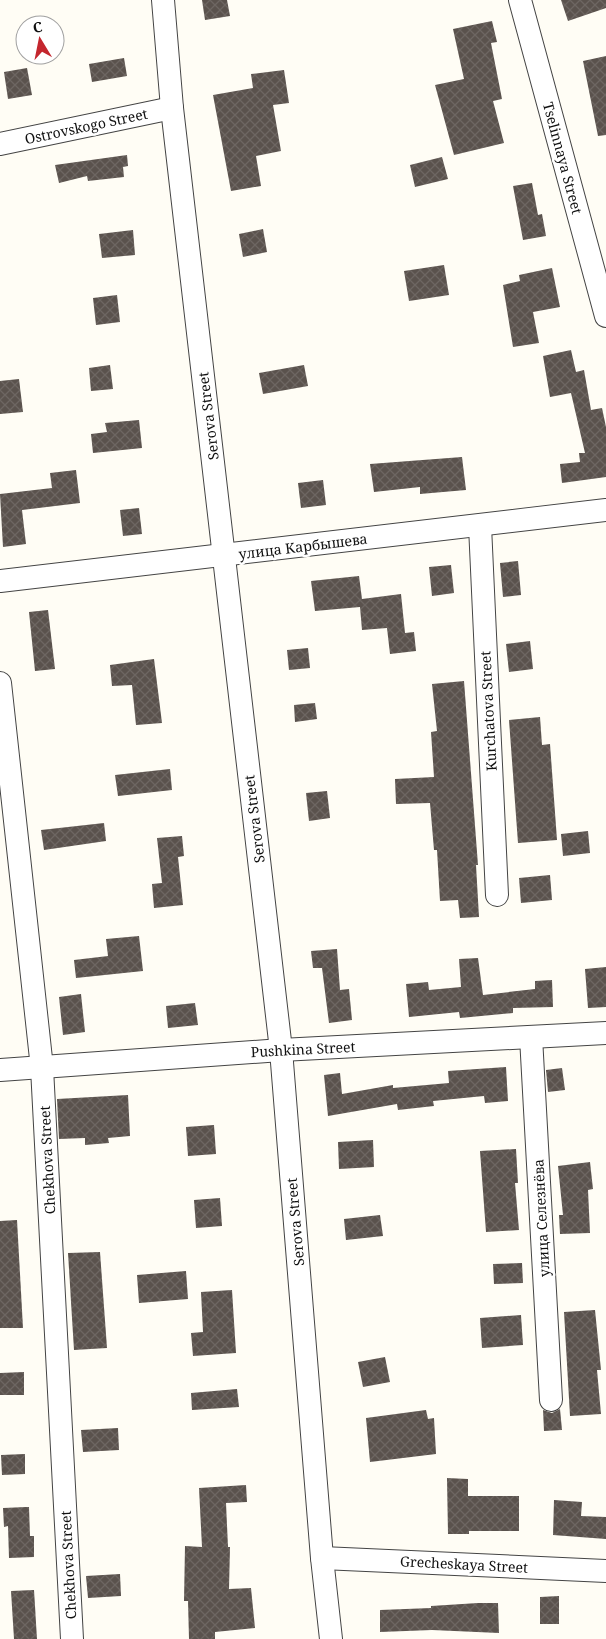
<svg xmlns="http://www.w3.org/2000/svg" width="606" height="1639" font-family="'Noto Serif',serif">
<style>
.building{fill:url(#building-cross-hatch)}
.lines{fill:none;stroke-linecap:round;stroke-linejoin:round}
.street-casing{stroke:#444;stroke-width:24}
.street{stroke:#fff;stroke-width:22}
.labels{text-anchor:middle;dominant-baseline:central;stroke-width:5;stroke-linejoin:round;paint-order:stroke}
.street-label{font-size:14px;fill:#111;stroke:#fff}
</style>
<defs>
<pattern id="building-cross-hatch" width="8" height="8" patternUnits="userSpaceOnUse" patternTransform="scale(1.25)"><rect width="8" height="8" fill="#5a524d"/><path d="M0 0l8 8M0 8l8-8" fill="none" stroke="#6d6662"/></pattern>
</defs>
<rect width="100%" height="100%" fill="#fffdf5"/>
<!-- building -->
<g class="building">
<polygon points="202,0 227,0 230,16 205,20"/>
<polygon points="561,0 606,0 606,8 568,21"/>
<polygon points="492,21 497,42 491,43 502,99 493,101 504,143 454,155 435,85 464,79 453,29"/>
<polygon points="606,56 606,135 598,136 583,61"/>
<polygon points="124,58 127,76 92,82 89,64"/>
<polygon points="27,68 32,95 8,99 4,72"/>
<polygon points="284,70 289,103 273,105 281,151 256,156 261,186 231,191 213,95 253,88 251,74"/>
<polygon points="127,155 128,166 123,167 124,177 88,181 87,176 59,183 55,165"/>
<polygon points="442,157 448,179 415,187 410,165"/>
<polygon points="532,183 538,215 542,214 546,236 523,240 513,186"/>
<polygon points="263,229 267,252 243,257 239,234"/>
<polygon points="133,230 135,255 102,258 99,234"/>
<polygon points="444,265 449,295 409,301 404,271"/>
<polygon points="552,268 560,307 533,312 539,343 513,347 503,285 520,281 519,275"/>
<polygon points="117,295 120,322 96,325 93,298"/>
<polygon points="571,350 576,372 584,370 591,410 602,408 606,427 606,477 562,483 560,464 580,462 579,453 585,453 571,393 550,397 543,356"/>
<polygon points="110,365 113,389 91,391 89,368"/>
<polygon points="304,365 308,386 263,394 259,373"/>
<polygon points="19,379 23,412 0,414 0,381"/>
<polygon points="139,420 142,448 93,453 91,434 107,432 105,423"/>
<polygon points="462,457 466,490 420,494 420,487 374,492 370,464"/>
<polygon points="76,470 80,503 22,510 26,544 3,547 0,494 52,488 50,473"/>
<polygon points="323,480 326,505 301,508 298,483"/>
<polygon points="139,508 142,534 123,536 120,510"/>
<polygon points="518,561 521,595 503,597 500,563"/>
<polygon points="451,565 454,593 432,596 429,567"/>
<polygon points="359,576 362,599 401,594 405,633 414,632 416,651 390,654 387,628 362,630 360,607 315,611 311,581"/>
<polygon points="48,610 55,669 35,671 29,612"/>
<polygon points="530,641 533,669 509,672 506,644"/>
<polygon points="308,648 310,668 289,670 287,650"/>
<polygon points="154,659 162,723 136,725 132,685 112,686 110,665"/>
<polygon points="464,681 478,865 476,865 479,917 460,918 458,900 440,901 437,850 434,850 430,803 396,804 395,779 434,777 431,732 437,731 432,684"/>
<polygon points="315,703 317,719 295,722 294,705"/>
<polygon points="540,717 542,745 550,744 557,840 518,843 509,720"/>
<polygon points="170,769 172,790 118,796 115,775"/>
<polygon points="327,791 330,818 309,821 306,793"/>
<polygon points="104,823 106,841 44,850 41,830"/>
<polygon points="588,831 590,853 563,856 561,834"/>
<polygon points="182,836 184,856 178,857 183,905 154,908 152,884 162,883 157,838"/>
<polygon points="550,875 552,900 521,903 519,878"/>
<polygon points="139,936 143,971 76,978 74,960 108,956 106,939"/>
<polygon points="337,949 340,990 349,989 352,1020 329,1023 322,968 313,968 311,951"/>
<polygon points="478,958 483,995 535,989 535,981 552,980 553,1007 513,1008 513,1013 460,1018 459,1012 409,1017 406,984 428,982 429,990 461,987 459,959"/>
<polygon points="606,967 606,1007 588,1008 585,969"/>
<polygon points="81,994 85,1032 63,1035 59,997"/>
<polygon points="195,1003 198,1025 168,1028 166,1006"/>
<polygon points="506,1067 508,1101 485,1103 484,1096 433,1101 434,1106 398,1110 397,1104 328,1116 324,1075 340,1073 342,1094 393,1085 393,1088 449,1083 448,1071"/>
<polygon points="562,1068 565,1090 548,1092 546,1070"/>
<polygon points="128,1095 130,1136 108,1138 109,1143 85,1145 85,1138 59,1139 57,1099"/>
<polygon points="214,1125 216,1154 188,1156 186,1127"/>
<polygon points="373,1140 374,1167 339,1169 338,1142"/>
<polygon points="516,1149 518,1183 515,1183 519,1230 486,1232 480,1151"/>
<polygon points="590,1162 593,1189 588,1190 590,1233 560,1234 559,1215 563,1215 558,1166"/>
<polygon points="220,1198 222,1226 196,1228 194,1200"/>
<polygon points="380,1215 383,1236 346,1240 344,1219"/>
<polygon points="17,1220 23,1328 0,1328 0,1221"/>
<polygon points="100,1252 107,1348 74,1350 68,1253"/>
<polygon points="522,1263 523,1283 494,1284 493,1264"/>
<polygon points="186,1271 188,1299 139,1303 137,1275"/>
<polygon points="232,1290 236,1353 193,1356 191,1333 203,1332 201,1292"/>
<polygon points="595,1310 601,1370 597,1370 601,1414 570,1416 564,1312"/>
<polygon points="521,1315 523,1345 482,1348 480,1318"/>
<polygon points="385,1357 390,1382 363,1387 358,1362"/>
<polygon points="24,1372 24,1395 0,1395 0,1373"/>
<polygon points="237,1389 239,1407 192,1410 191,1393"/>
<polygon points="560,1409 562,1430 544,1431 543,1410 552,1413"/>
<polygon points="426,1410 428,1419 434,1418 436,1454 370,1462 366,1418"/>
<polygon points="118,1428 119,1450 83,1452 81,1430"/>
<polygon points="25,1454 25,1474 2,1475 1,1455"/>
<polygon points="447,1478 468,1479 468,1496 519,1496 519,1531 469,1531 469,1534 448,1534"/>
<polygon points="246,1485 247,1502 226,1503 228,1547 230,1547 229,1589 251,1588 255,1628 215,1632 215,1639 189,1639 188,1601 184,1601 185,1546 202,1547 199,1488"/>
<polygon points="554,1500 582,1502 581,1516 606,1517 606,1539 553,1535"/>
<polygon points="26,1507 29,1507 30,1536 34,1536 34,1557 9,1558 8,1526 4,1527 3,1508"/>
<polygon points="120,1574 121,1596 88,1598 86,1576"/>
<polygon points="34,1590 37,1639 14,1639 11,1591"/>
<polygon points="559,1596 559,1624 540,1624 540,1597"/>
<polygon points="478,1603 498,1603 499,1633 432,1630 380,1632 380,1610 431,1608 431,1606"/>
</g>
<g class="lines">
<defs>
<g id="street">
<polyline points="163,0 172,108 281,1050 322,1558 331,1639"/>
<polyline points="520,0 606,316"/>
<polyline points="0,144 172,108"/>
<polyline points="480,526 497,895"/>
<polyline points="0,581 606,510"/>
<polyline points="0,683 42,1068 72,1639"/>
<polyline points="531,1037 551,1400"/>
<polyline points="0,1070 281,1050 606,1033"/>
<polyline points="322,1558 606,1571"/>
</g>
</defs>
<!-- street casing -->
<use href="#street" class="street-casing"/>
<!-- street -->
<use href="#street" class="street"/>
</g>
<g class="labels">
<!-- street labels -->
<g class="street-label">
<text transform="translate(86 126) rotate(-12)">Ostrovskogo Street</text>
<text transform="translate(563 158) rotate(75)">Tselinnaya Street</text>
<text transform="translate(208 416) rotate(-97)">Serova Street</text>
<text transform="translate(303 546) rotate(-7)">улица Карбышева</text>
<text transform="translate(488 711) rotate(-93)">Kurchatova Street</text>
<text transform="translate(254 819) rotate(-97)">Serova Street</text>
<text transform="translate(303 1049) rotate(-3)">Pushkina Street</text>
<text transform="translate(47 1160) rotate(-93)">Chekhova Street</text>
<text transform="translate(541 1218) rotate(-93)">улица Селезнёва</text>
<text transform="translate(295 1222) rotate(-95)">Serova Street</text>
<text transform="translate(464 1564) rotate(3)">Grecheskaya Street</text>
<text transform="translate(68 1565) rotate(-93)">Chekhova Street</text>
</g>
</g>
<!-- north arrow -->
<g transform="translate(40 40) rotate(350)"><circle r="24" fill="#ffffff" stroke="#a0a0a0"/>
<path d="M0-4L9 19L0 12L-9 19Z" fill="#c4262e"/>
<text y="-8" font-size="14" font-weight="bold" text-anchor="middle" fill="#111111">С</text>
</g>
</svg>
